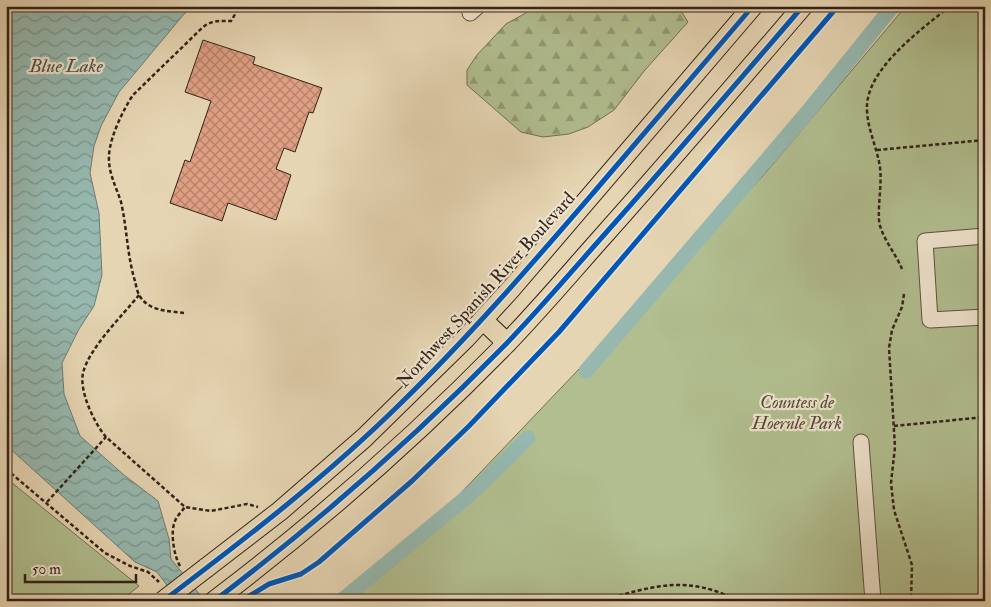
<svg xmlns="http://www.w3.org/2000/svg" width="991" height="607" font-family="'IM FELL Double Pica',serif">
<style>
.forest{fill:url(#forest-firs);stroke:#717054}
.park{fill:#b1be8f;stroke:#717054}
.water{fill:url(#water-waves);stroke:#6e7c73}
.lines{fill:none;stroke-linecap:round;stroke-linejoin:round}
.canal{stroke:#96b8af;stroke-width:15}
.building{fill:url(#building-cross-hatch);stroke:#312218}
.minor-casing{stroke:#5e4f3f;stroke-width:17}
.major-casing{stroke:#312218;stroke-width:21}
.path{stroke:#312218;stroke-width:2.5;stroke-dasharray:4 2.5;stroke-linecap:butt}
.minor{stroke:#efe4ce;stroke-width:15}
.major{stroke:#e6d5b3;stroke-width:19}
.major-bridge-casing{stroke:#312218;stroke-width:21;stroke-linecap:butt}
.major-bridge{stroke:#e6d5b3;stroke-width:19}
.cycleway-casing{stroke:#efe4ce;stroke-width:8}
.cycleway{stroke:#0057b8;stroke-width:5}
.labels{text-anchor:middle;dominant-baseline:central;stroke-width:4.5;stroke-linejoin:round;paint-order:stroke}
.street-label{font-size:18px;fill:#312218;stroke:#efe4ce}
.park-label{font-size:18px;font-style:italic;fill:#514936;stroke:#efe4ce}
.water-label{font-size:19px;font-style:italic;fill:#4f4f45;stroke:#efe4ce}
</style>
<defs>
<pattern id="forest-firs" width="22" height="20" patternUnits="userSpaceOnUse" patternTransform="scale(1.25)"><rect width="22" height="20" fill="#b1be8f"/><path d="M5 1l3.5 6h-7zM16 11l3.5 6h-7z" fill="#919a74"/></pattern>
<pattern id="water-waves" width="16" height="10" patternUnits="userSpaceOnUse" patternTransform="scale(1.25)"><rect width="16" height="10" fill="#96b8af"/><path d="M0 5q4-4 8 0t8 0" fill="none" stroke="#7b958d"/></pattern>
<pattern id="building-cross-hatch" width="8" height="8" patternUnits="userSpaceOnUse" patternTransform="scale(1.25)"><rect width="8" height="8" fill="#df9f83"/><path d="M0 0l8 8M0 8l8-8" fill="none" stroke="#b5816a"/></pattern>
</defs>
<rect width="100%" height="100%" fill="#e6d5b3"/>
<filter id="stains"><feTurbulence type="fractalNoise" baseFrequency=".004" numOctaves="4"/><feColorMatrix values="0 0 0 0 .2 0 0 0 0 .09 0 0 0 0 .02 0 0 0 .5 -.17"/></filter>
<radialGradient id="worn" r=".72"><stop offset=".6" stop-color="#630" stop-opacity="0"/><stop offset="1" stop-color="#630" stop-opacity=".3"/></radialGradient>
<!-- forest -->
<polygon class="forest" points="543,6 554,6 559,8 560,6 678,6 688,22 645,70 614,110 588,127 569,134 543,137 521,132 467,85 467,70 477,55 506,24 533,9"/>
<!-- park -->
<g class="park">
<polygon points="906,6 985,6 985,601 332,601 438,517 762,177"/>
<polygon points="6,478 139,586 120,601 6,601"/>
</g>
<!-- water -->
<polygon class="water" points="6,6 194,6 184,14 119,92 101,126 94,146 90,173 99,213 102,275 94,306 79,329 62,363 64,394 80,436 124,475 158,501 169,539 171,559 205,601 179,601 157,572 135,562 6,445"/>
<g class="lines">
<!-- canal -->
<g class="canal">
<polyline points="586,371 805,115 893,6"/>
<polyline points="341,601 473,492 528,438"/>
</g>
</g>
<!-- building -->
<polygon class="building" points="203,40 255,57 253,64 322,88 313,113 309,112 295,152 284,148 276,169 291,175 276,220 228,203 222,221 170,203 185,160 190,162 211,101 185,92"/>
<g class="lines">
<defs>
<g id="minor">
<polyline points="470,13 478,6"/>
<polyline points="985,236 925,241 930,320 985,317"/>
<polyline points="861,442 873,601"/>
</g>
<g id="major">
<polyline points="483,320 507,343"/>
<polyline points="206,568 280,511 364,438 466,338 510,290 753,6"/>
<path d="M 214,601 C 317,523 415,437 505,345 C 539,310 571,272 604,235 C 671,160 737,83 803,6"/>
</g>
</defs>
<!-- minor casing -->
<use href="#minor" class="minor-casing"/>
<!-- major casing -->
<use href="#major" class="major-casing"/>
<!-- path -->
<g class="path">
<polyline points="877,150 985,140"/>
<path d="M 902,269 C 896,254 880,235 879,220 C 878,202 882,185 880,167 C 877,148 868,130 867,111 C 864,70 921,30 950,6"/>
<polyline points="904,294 902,307 892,330 889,348 895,447 891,483 894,510 912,565 911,601"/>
<path d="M 139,295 C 123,315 89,348 83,373 C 79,391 94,423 106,437 L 185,507 L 211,511 L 247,504 L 258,507"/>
<path d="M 184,313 C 168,311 148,311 139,295 C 137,291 136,285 135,281 C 127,255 127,228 121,202 C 116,186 108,173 109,155 C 110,137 123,110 133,95 L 202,28 C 211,20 220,21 231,21 L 240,6"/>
<polyline points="894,426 985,417"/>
<polyline points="6,469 105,553 130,566 148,572 159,582"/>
<polyline points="47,502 106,437"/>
<path d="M 180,566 C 174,556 170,532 175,521 C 177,516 182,511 185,507"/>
<path d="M 600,601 C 654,586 686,574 739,601"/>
</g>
<!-- minor -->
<use href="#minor" class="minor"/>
<!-- major -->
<use href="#major" class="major"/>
<defs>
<polyline id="major-bridge" points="163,601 206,568"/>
</defs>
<!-- major-bridge casing -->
<use href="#major-bridge" class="major-bridge-casing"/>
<!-- major-bridge -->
<use href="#major-bridge" class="major-bridge"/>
<defs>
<g id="cycleway">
<path d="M 163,601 C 245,539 327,476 400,404 C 469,337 531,265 594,192 C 647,130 700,68 753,6"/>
<path d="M 214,601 C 317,523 415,437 505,345 C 539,310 571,272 604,235 C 671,160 737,83 803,6"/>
<polyline points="241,601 269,584 301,574 319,562 412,481 469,426 559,332 838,6"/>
</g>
</defs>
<!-- cycleway casing -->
<use href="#cycleway" class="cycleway-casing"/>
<!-- cycleway -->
<use href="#cycleway" class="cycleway"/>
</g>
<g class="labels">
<!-- street labels -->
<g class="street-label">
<text transform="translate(486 290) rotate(-48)">Northwest Spanish River Boulevard</text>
</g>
<!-- park labels -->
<g class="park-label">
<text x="797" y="402">Countess de<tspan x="797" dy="21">Hoernle Park</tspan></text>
</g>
<!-- water labels -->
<g class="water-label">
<text x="66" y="66">Blue Lake</text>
</g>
</g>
<!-- margin -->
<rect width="991" height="607" fill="none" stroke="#e6d5b3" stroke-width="25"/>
<rect x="8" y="8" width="976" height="592" fill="none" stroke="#312218" stroke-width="2.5"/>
<rect x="12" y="12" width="966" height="582" fill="none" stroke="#312218"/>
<!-- scale -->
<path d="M25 574v8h111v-8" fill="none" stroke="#312218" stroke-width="2.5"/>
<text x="32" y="574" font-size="15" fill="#312218" stroke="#efe4ce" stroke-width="4" paint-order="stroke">50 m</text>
<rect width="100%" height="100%" filter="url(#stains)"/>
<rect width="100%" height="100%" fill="url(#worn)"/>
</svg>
